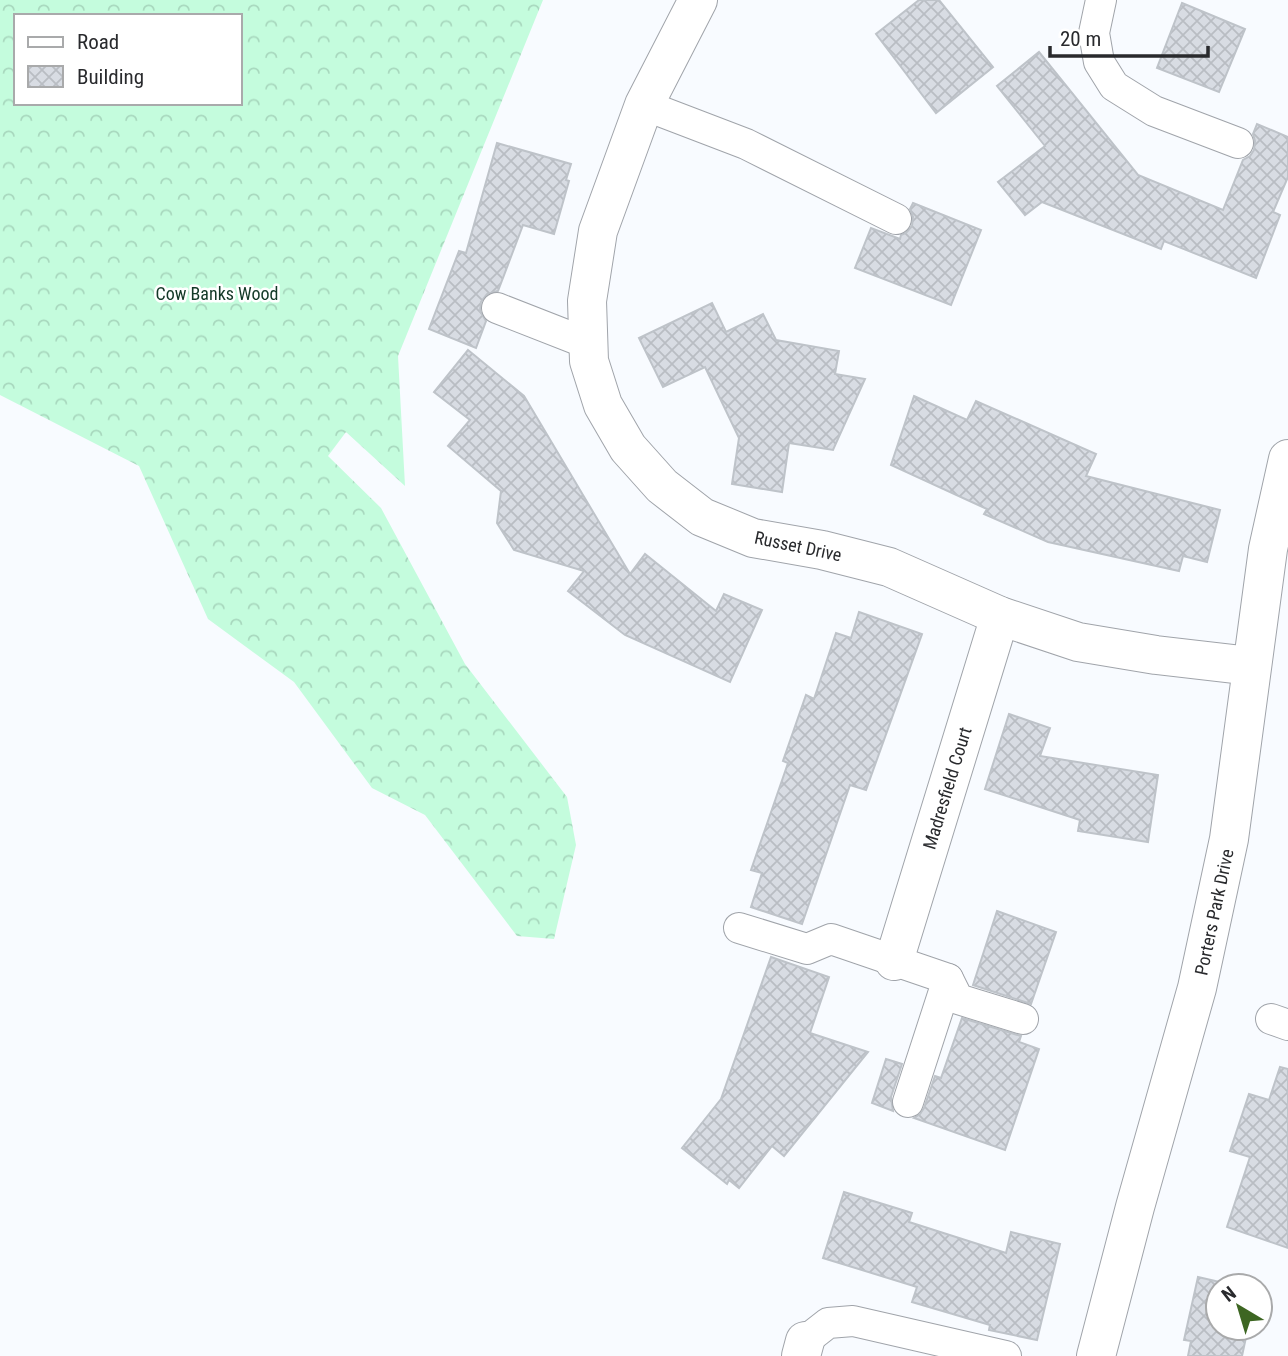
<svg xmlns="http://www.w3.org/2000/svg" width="1288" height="1356" font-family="'Roboto Condensed',sans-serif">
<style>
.forest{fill:url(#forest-crowns);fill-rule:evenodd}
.building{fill:url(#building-cross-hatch);stroke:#bec3c9;stroke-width:2}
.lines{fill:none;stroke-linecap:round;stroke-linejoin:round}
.service-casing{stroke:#a0a4aa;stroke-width:32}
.minor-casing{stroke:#a0a4aa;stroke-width:40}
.tertiary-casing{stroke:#a0a4aa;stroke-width:40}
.service{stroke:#fff;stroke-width:30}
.minor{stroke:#fff;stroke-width:38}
.tertiary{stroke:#fff;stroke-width:38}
.labels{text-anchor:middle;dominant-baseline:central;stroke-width:5;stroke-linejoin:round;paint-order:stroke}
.park-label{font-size:18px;fill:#123826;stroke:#fff}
.street-label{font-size:18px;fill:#292a2d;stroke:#fff}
</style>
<defs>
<pattern id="forest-crowns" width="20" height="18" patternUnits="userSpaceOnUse" patternTransform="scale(1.75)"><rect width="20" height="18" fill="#c4fcdd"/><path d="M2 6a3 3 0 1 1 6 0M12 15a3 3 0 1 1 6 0" fill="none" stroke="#a8d8be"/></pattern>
<pattern id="building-cross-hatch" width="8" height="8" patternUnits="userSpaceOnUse" patternTransform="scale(1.75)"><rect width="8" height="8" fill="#d8dce3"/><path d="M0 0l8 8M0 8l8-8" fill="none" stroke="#b9bdc3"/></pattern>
</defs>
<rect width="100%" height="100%" fill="#f8fbff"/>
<!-- forest -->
<path class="forest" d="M 0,0 L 543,0 L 398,356 L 405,486 L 346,432 L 328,456 L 381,508 L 465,664 L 567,797 L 576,845 L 554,939 L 517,936 L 425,815 L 372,788 L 294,682 L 208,619 L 139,466 L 0,395 ZM 16,16 L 240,16 L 240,103 L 16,103 Z"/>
<!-- building -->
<g class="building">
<polygon points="919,0 939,0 993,67 936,113 876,34"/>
<polygon points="1182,3 1245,29 1219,92 1157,68"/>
<polygon points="1039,52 1138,175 1223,210 1243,160 1250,156 1254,150 1255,141 1253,134 1257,124 1288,137 1288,177 1273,212 1280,215 1256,278 1164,241 1161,249 1042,202 1025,215 998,182 1045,146 997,86"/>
<polygon points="497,143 571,164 566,180 569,181 554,234 523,225 498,291 487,294 481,302 480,311 486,321 476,348 429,329 459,251 466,253"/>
<polygon points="913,203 981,230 951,305 855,268 871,228 900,239 901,235 906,233 912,226 913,217 910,209"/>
<polygon points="712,303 726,332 763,314 776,340 839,351 835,374 865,379 833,450 789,443 782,492 732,484 739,438 705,367 663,387 639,338"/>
<polygon points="468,350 524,396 630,574 645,554 716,611 724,594 762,610 730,682 625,635 568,591 584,571 514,550 497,523 501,491 448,446 470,420 434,392"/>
<polygon points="914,396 967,420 976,401 1096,454 1086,476 1220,510 1207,562 1183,556 1179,571 1048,542 984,514 987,509 891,465"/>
<polygon points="859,612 922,634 866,790 850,785 802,924 751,907 762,873 751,870 788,763 783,761 806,695 814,699 836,633 851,638"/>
<polygon points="1009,714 1050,728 1040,756 1158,775 1148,842 1078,831 1080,820 985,789"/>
<polygon points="997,911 1056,932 1031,1004 973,985"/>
<polygon points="771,957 829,977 810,1033 868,1052 784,1156 772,1146 739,1188 729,1180 727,1184 682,1148 721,1099"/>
<polygon points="962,1018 1021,1036 1019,1042 1039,1049 1005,1150 914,1118 920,1114 924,1108 935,1076 941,1078"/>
<polygon points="886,1059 902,1064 891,1097 893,1111 872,1103"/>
<polygon points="1280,1067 1288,1069 1288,1248 1227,1227 1250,1157 1230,1151 1249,1094 1269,1100"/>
<polygon points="844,1192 912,1213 909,1222 1006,1253 1011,1232 1060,1244 1037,1340 989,1330 990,1325 912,1302 917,1287 823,1258"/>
<polygon points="1198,1277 1237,1286 1218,1286 1218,1328 1248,1328 1242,1356 1188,1356 1191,1341 1184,1340"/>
</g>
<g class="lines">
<defs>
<g id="service">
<polyline points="1101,0 1094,33 1099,62 1114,86 1154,111 1238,143"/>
<polyline points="644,105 746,144 896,219"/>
<polyline points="497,308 589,344"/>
<polyline points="739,928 807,949 831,939 948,979 958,999 1023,1019"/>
<polyline points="1271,1019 1288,1025"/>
<polyline points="908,1102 948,979"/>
<polyline points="805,1341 828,1323 853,1321 1006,1356"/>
</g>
<g id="minor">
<polyline points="698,0 644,105 598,231 587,301 589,361 603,405 628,448 662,486 702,517 753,538 822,550 889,567 1000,616 1078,642 1156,655 1251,666"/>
<polyline points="894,961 1000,616"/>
<polyline points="801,1356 805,1341"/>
</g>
<polyline id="tertiary" points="1096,1356 1135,1207 1197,988 1229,839 1268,549 1288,459"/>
</defs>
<!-- service casing -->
<use href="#service" class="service-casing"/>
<!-- minor casing -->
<use href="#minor" class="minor-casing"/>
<!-- tertiary casing -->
<use href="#tertiary" class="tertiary-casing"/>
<!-- service -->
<use href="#service" class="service"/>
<!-- minor -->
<use href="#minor" class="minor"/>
<!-- tertiary -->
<use href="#tertiary" class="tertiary"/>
</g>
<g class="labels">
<!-- park labels -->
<g class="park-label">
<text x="217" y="293">Cow Banks Wood</text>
</g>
<!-- street labels -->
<g class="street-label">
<text transform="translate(798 546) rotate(12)">Russet Drive</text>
<text transform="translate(947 788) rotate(-73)">Madresfield Court</text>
<text transform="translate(1214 912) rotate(-78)">Porters Park Drive</text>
</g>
</g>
<!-- legend -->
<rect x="14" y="14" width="228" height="91" fill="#ffffff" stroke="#a9aaab" stroke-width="2"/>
<rect x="28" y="37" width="35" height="10" fill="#ffffff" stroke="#a9aaab" stroke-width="2"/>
<text x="77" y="49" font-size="21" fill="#292a2d">Road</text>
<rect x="28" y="66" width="35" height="21" fill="url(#building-cross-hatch)" stroke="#a9aaab" stroke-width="2"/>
<text x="77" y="84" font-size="21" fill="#292a2d">Building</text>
<!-- north arrow -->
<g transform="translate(1239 1307) rotate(322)"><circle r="33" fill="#ffffff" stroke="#a9aaab" stroke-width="2"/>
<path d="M0-5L12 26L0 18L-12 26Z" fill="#3d6622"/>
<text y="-10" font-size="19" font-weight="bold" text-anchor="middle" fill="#292a2d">N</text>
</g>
<!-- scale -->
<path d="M1050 46v10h158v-10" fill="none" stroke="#292a2d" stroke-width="3.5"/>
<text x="1060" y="46" font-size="21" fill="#292a2d" stroke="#ffffff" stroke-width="5" paint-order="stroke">20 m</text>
</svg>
